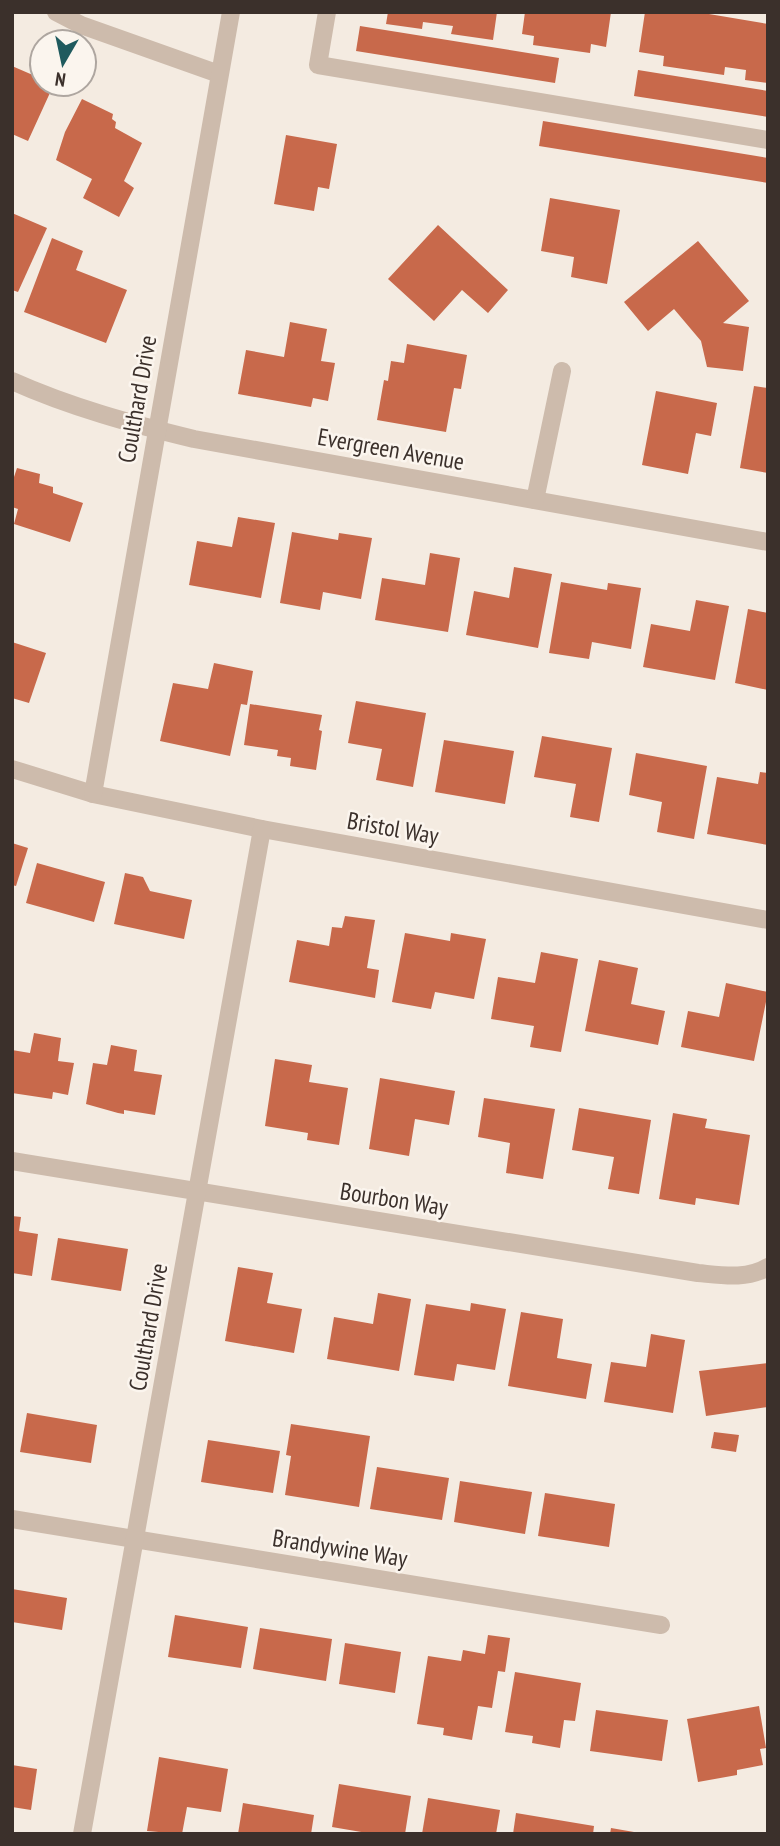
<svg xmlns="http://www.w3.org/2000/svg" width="780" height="1846" font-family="'PT Sans Narrow',sans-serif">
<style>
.building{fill:#c8694b}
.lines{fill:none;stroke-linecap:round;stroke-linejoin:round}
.minor{stroke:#cdbbac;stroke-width:18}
.labels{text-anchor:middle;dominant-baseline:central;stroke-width:5;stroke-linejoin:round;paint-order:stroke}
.street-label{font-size:24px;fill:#3b302b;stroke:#fbf5ee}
</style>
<rect width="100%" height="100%" fill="#f4ebe1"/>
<!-- building -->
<g class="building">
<polygon points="388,12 497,12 493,40 451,34 453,26 423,22 422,29 386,24"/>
<polygon points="525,12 611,12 606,47 591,44 590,53 533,45 534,36 522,34"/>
<polygon points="645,12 697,12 768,24 768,83 745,80 746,70 725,67 724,75 663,66 664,56 639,52"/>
<polygon points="360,26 559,58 555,83 356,51"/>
<polygon points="12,66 42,79 42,84 54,84 28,141 12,134"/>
<polygon points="638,70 768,91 768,117 634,96"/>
<polygon points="82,99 113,114 112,119 116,122 115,128 142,143 124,181 134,188 119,217 83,198 92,179 56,160 65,132"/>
<polygon points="543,121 768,158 768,183 539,146"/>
<polygon points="286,135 337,144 329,189 318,187 314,211 274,204"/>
<polygon points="550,198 620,210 607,284 571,277 574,257 541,251"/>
<polygon points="12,213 47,228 18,292 12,290"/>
<polygon points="438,225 508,290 488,313 462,290 434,321 388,279"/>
<polygon points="52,238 83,251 76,270 127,290 106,343 24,312"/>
<polygon points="698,241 749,301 723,323 749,327 743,371 707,367 701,341 674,309 648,331 624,302"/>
<polygon points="290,322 327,329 321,361 335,363 328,401 313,398 311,407 238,394 246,350 284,357"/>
<polygon points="407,344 467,355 461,389 454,388 446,432 377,420 384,380 388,381 391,361 404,363"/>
<polygon points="754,386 768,388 768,473 740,468"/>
<polygon points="656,391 717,403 711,436 696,433 688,474 642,465"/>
<polygon points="17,468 40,474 39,483 53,487 53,493 83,503 70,542 14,524 18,509 12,507 12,483"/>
<polygon points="238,517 275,523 261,598 189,585 197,541 232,547"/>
<polygon points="292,532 338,540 339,533 372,538 361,599 323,592 320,610 280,603"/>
<polygon points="430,553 460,558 448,632 375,620 382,578 425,585"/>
<polygon points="514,567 552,574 538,648 466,635 474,591 509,598"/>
<polygon points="561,582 607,590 608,583 641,588 631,649 592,642 589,659 549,653"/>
<polygon points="696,600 729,606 715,680 643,667 651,624 690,631"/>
<polygon points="748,609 768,613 768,690 735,683"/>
<polygon points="12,642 46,653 29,703 12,698"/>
<polygon points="214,663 253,671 247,705 241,704 230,756 160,741 173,683 208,689"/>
<polygon points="356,701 426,713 413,787 376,780 382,749 348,743"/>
<polygon points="250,704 322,715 319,730 322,731 316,770 290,766 291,758 277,756 278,750 244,745"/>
<polygon points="542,736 612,748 599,822 570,817 576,784 534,777"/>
<polygon points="444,740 514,751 505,804 435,792"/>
<polygon points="636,753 707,766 694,839 657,832 662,802 629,795"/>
<polygon points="760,772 768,773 768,845 707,834 717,777 758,784"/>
<polygon points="12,843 28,848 16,886 12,885"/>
<polygon points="37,863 105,882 94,922 26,903"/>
<polygon points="125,873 143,877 150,891 192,900 184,939 114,924"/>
<polygon points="345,916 375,920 367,968 379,970 375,998 289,982 297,940 329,946 332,927 342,928"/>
<polygon points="405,933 450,941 451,933 486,939 474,999 435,992 431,1009 392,1002"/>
<polygon points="541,952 578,959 561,1052 530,1047 534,1026 491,1019 498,977 535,983"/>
<polygon points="599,960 638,968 631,1004 665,1011 658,1045 585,1031"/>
<polygon points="726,983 768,992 754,1061 681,1047 688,1011 719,1017"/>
<polygon points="34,1033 61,1038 58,1061 74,1063 68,1095 53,1092 52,1099 12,1093 12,1050 30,1053"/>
<polygon points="111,1045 137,1050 134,1071 162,1075 155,1115 124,1110 124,1114 118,1113 86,1104 93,1063 107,1065"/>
<polygon points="275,1059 312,1065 309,1082 348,1088 339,1145 307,1140 308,1133 265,1126"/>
<polygon points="380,1078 455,1091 449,1125 415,1119 409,1156 369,1149"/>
<polygon points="484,1098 555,1109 543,1179 506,1173 510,1143 478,1137"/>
<polygon points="579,1108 651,1120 639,1194 608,1189 614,1157 572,1150"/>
<polygon points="673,1113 707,1119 705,1128 750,1135 739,1205 696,1198 695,1205 659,1199"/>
<polygon points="12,1216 21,1217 19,1231 38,1234 32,1276 12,1273"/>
<polygon points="58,1238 128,1249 121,1291 51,1280"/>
<polygon points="238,1267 273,1273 267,1303 302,1309 294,1353 225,1341"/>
<polygon points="378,1293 411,1299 399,1371 327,1359 334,1317 373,1324"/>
<polygon points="471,1303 506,1309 495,1370 457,1364 454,1381 414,1375 426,1304 470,1311"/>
<polygon points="521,1312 563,1319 557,1358 592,1364 586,1399 508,1386"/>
<polygon points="651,1334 685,1340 673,1413 604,1402 611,1362 646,1367"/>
<polygon points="768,1363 768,1407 706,1416 699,1371"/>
<polygon points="27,1413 97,1425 91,1463 20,1452"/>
<polygon points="291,1424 370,1436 359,1507 285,1495 291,1456 286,1455"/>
<polygon points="714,1432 739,1435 736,1452 711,1448"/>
<polygon points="208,1440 280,1451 273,1493 201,1482"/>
<polygon points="377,1467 449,1478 442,1520 370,1509"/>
<polygon points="460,1481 532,1492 525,1534 454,1522"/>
<polygon points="545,1493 615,1504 609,1547 538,1536"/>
<polygon points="12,1589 67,1598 62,1630 12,1622"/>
<polygon points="175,1615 248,1627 241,1668 168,1657"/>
<polygon points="260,1628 332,1639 326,1681 253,1669"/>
<polygon points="488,1635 510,1638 505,1672 498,1671 492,1708 478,1706 472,1740 443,1735 444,1728 417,1724 428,1656 461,1661 463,1650 485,1654"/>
<polygon points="345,1643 401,1652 395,1693 339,1684"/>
<polygon points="515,1672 581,1683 575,1721 564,1720 560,1748 532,1743 533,1736 505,1732"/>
<polygon points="759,1706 766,1748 760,1749 763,1765 737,1770 737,1775 698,1782 687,1719"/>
<polygon points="596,1710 668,1720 662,1761 590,1751"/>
<polygon points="159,1757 228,1769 221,1812 187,1807 182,1834 147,1831"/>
<polygon points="12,1765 37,1769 31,1810 12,1807"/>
<polygon points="339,1784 411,1796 405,1834 373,1834 332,1827"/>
<polygon points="428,1798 500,1810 496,1834 422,1834"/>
<polygon points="243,1803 314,1815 311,1834 238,1834"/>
<polygon points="516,1813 594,1826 593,1834 513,1834"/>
<polygon points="611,1828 634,1832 634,1834 610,1834"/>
</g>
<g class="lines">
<!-- minor -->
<g class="minor">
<polyline points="56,12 81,25 219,74"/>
<polyline points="327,12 318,65 768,140"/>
<path d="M 12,381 C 70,407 132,424 194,439 L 768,542"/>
<polyline points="535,500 562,371"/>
<polyline points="12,769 93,794 262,829 768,920"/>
<polyline points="93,794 231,12"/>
<path d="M 12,1161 L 698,1273 C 720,1275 747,1280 768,1267"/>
<polyline points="12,1519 661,1625"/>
<polyline points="82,1834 262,829"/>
</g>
</g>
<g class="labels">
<!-- street labels -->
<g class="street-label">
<text transform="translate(137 399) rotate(-80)">Coulthard Drive</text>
<text transform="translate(391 449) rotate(10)">Evergreen Avenue</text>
<text transform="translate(393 828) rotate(10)">Bristol Way</text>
<text transform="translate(394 1199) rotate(9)">Bourbon Way</text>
<text transform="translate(148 1327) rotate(-80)">Coulthard Drive</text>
<text transform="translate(340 1548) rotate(9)">Brandywine Way</text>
</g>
</g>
<!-- border -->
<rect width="780" height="1846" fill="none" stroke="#3b302b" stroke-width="28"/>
<!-- north arrow -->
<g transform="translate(63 63) rotate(189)"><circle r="33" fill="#fbf5ee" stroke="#aea6a0" stroke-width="2"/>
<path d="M0-5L12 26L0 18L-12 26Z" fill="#1f5a5e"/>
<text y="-10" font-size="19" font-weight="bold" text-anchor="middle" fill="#3b302b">N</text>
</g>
</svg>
